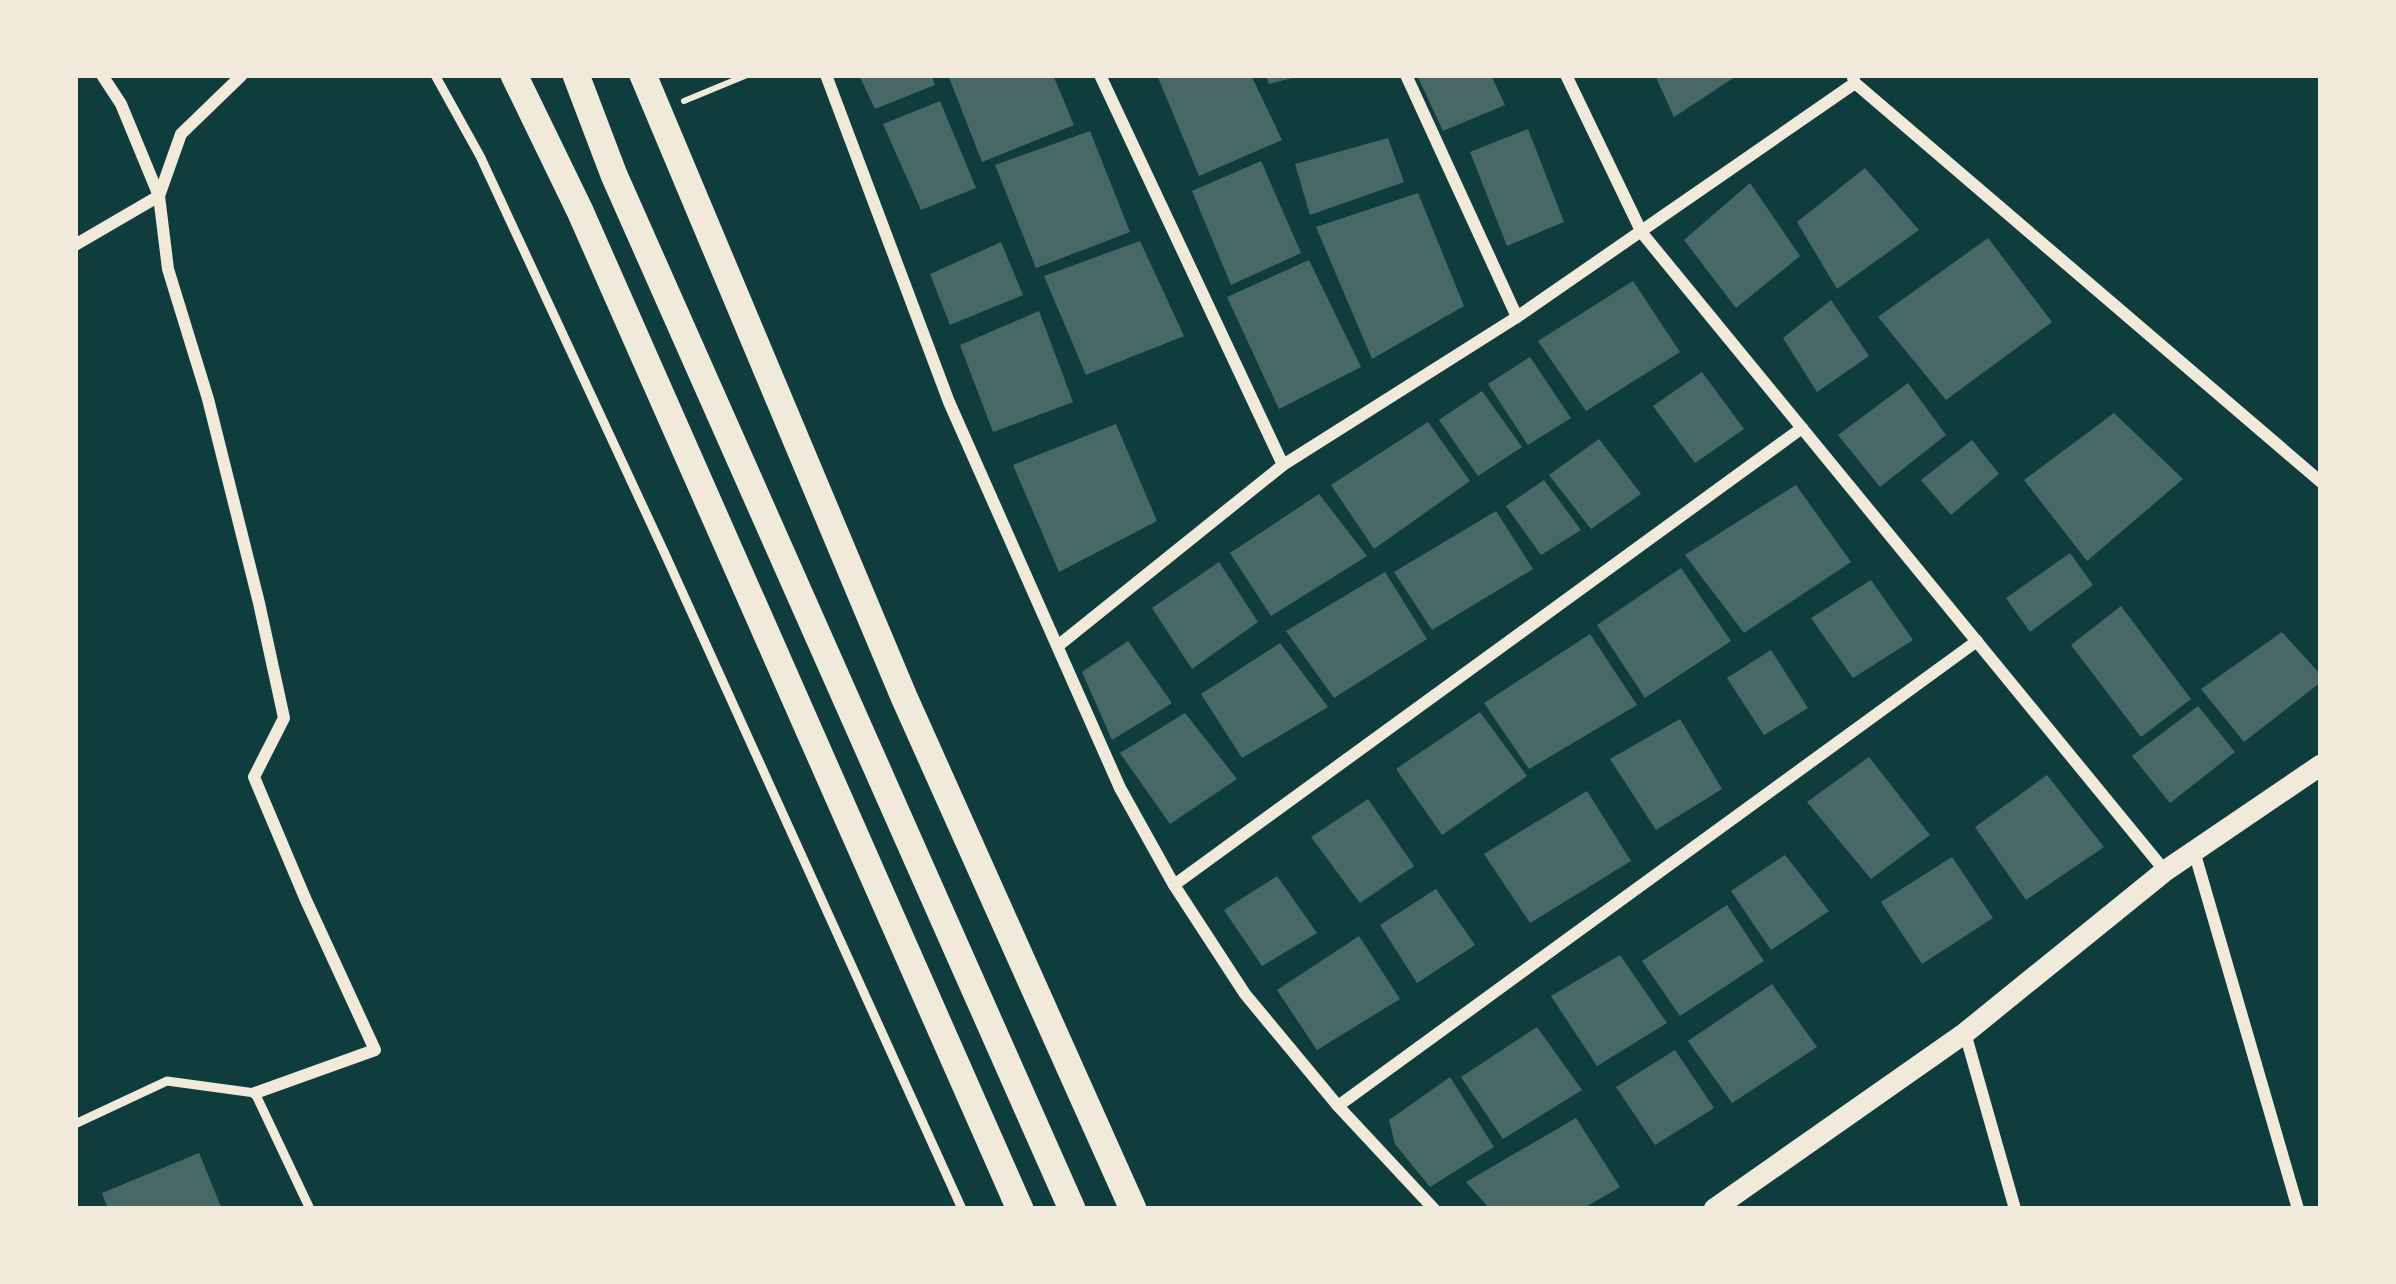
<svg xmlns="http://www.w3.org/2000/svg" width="2396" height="1284" font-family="Manrope,sans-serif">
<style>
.building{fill:#486865}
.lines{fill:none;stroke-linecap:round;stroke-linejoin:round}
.path{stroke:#f1e9da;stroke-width:6}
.service{stroke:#f1e9da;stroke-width:9}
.minor{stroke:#f1e9da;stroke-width:12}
.tertiary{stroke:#f1e9da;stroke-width:21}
.trunk{stroke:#f1e9da;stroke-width:27}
</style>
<rect width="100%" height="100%" fill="#0f3d3e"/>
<!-- building -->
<g class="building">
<polygon points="859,75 931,75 935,85 875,109"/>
<polygon points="948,75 1053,75 1074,125 982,162"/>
<polygon points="1157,75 1251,75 1282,140 1199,176"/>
<polygon points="1266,75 1296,75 1296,77 1269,84"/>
<polygon points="1417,75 1491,75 1505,105 1443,131"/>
<polygon points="1655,75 1738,75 1674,117"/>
<polygon points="940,101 976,188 921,210 883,124"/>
<polygon points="1528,129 1564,222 1507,246 1470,152"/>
<polygon points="1090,131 1130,232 1036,268 995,165"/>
<polygon points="1388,138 1404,182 1310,215 1295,164"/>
<polygon points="1261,161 1301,253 1231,285 1192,191"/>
<polygon points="1865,168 1919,230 1837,289 1797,222"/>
<polygon points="1750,183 1800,256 1736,308 1684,240"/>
<polygon points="1418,193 1464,306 1372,359 1316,227"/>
<polygon points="1988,238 2052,322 1946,400 1878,317"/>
<polygon points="1140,241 1184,336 1086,375 1044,276"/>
<polygon points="1001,242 1023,295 950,325 930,274"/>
<polygon points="1309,260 1361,367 1279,409 1227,297"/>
<polygon points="1633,281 1680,352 1586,411 1538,341"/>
<polygon points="1831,300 1869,356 1817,392 1783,338"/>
<polygon points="1039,311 1073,402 993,432 960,345"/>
<polygon points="1530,357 1571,418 1528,445 1488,384"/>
<polygon points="1702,372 1744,429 1695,463 1653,406"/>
<polygon points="1908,383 1946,435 1880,487 1838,435"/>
<polygon points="1482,391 1522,447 1478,476 1439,420"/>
<polygon points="2114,413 2183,479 2087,561 2024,480"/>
<polygon points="1428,422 1470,481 1374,549 1331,485"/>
<polygon points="1116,424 1157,521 1059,572 1013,465"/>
<polygon points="1599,439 1641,494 1591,529 1549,475"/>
<polygon points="1972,440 1999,474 1951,515 1921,480"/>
<polygon points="1544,480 1581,530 1541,555 1506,506"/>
<polygon points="1796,485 1851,562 1744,633 1685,555"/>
<polygon points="1319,494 1367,556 1271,616 1230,553"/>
<polygon points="1496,511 1533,569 1432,630 1394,572"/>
<polygon points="2070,553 2093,585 2030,632 2006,598"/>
<polygon points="1219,562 1258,622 1192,669 1152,608"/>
<polygon points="1681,568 1731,641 1645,698 1597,625"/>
<polygon points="1385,572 1427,639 1334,698 1286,631"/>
<polygon points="1871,580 1913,640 1853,678 1811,618"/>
<polygon points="2121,606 2191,699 2141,737 2071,645"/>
<polygon points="2282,632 2321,675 2321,682 2244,742 2201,689"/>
<polygon points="1590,634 1637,705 1529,769 1484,703"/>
<polygon points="1128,641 1172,703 1112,740 1082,672"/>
<polygon points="1280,643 1328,707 1242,758 1201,694"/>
<polygon points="1771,650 1808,708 1764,735 1727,678"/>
<polygon points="2198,706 2235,752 2170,803 2132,756"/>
<polygon points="1480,712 1527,776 1442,835 1396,769"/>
<polygon points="1185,713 1237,779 1170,824 1120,753"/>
<polygon points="1680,719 1722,789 1656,830 1610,759"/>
<polygon points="1869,757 1930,835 1871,879 1807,802"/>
<polygon points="2047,775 2104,847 2026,900 1975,827"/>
<polygon points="1587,791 1631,861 1530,923 1484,854"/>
<polygon points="1368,799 1414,866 1360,903 1311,837"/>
<polygon points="1785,855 1829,911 1771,950 1731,891"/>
<polygon points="1952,857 1993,918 1922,964 1881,902"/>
<polygon points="1277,876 1317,933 1262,966 1224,910"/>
<polygon points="1436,889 1475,945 1417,983 1380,925"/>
<polygon points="1727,905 1764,961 1680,1016 1642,961"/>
<polygon points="1359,936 1400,999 1317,1050 1277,990"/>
<polygon points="1620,955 1667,1023 1597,1066 1551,996"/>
<polygon points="1772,984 1817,1047 1732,1103 1688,1041"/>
<polygon points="1537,1027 1582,1090 1503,1139 1461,1077"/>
<polygon points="1675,1050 1714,1108 1655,1145 1616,1087"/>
<polygon points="1450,1077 1494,1147 1430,1187 1395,1144 1389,1120"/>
<polygon points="1576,1118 1620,1187 1582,1209 1490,1209 1466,1182"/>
<polygon points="199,1153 222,1209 108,1209 102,1193"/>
</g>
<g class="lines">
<!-- path -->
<polyline class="path" points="684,101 747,75"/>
<!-- service -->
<g class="service">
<polyline points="435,75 480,156 665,554 962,1209"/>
<polyline points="75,1124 167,1081 255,1093 310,1209"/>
</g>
<!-- minor -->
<g class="minor">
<polyline points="102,75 121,104 159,196 168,269 208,399 259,603 284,718 254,777 305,898 375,1050 255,1093"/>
<polyline points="826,75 949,402 1120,788 1174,885 1245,994 1338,1106 1434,1209"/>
<polyline points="1100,75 1283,465"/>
<polyline points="1406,75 1517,317"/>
<polyline points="1566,75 1642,233 2165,871"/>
<polyline points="1852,75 1855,83 2321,482"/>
<polyline points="75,245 159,196 181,134 242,75"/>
<polyline points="1059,645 1283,465 1517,317 1855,83"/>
<polyline points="2194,851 2298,1209"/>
<polyline points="1174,885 1802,428"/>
<polyline points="1965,1033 2015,1209"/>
<polyline points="1338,1106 1977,641"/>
</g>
<!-- tertiary -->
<polyline class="tertiary" points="1714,1209 1965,1033 2165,871 2321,765"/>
<!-- trunk -->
<g class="trunk">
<polyline points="514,75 580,211 1020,1209"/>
<polyline points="576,75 614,175 1072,1209"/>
<polyline points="643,75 904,697 1133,1209"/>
</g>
</g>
<!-- border -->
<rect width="2396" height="1284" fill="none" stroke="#f1e9da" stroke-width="156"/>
</svg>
